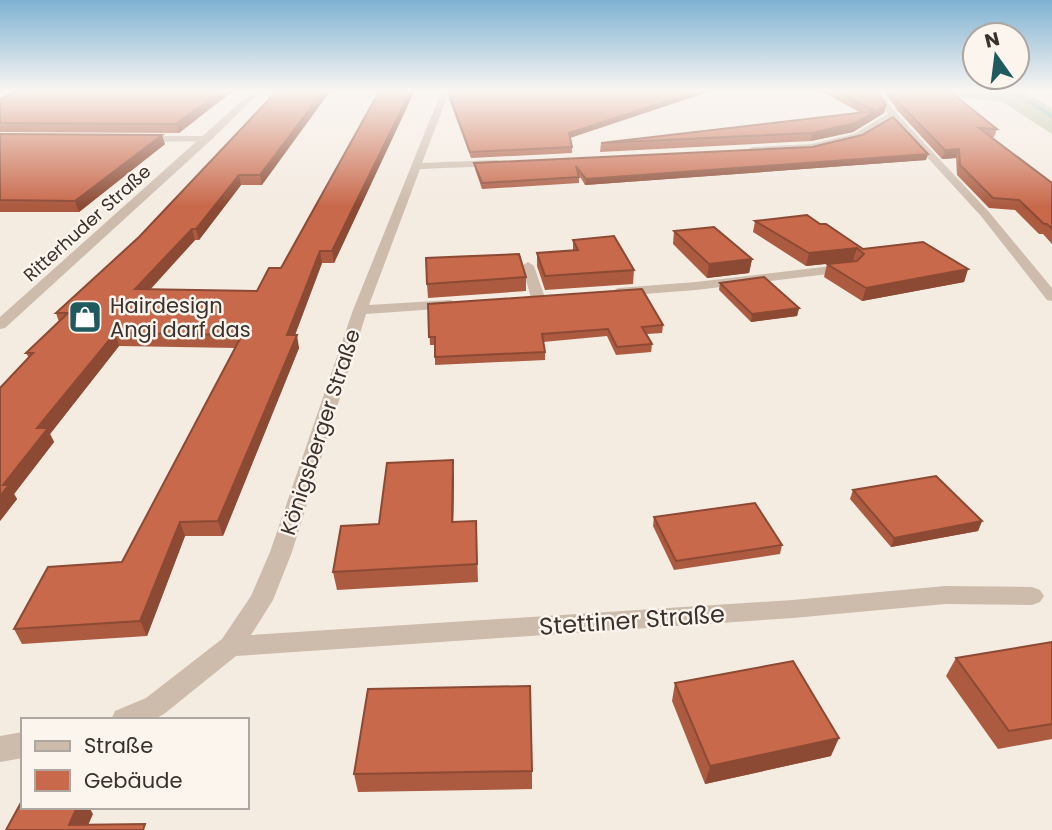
<svg xmlns="http://www.w3.org/2000/svg" width="1052" height="830" font-family="Poppins,sans-serif">
<style>
.green{fill:#b8c4a0}
.lines{fill:none;stroke-linecap:round;stroke-linejoin:round}
.stream{fill:#7fb0b2;fill-rule:evenodd}
.service{fill:#cdbbac;fill-rule:evenodd}
.minor{fill:#cdbbac;fill-rule:evenodd}
.tertiary{fill:#cdbbac;fill-rule:evenodd}
.wall{fill:#ac5a40}
.shaded-wall{fill:#8c4a34}
.building{fill:#c8694b;stroke:#8c4a34;stroke-width:2}
.labels{text-anchor:middle;dominant-baseline:central;stroke-width:5;stroke-linejoin:round;paint-order:stroke}
.far-street-label{font-size:18px;fill:#3b302b;stroke:#fbf5ee}
.poi-label{font-size:21px;fill:#3b302b;stroke:#fbf5ee;text-anchor:start}
.street-label{font-size:21px;fill:#3b302b;stroke:#fbf5ee}
.near-street-label{font-size:24px;fill:#3b302b;stroke:#fbf5ee}
</style>
<rect width="100%" height="100%" fill="#f4ebe1"/>
<!-- green -->
<polygon class="green" points="881,90 1020,90 1052,108 1052,134 1004,103 989,100"/>
<g class="lines">
<!-- stream -->
<path class="stream" d="M 987,90 C 1013,88 1032,100 1052,114 L 1052,119 L 1021,98 Z"/>
<!-- service -->
<polygon class="service" points="528,262 534,266 545,298 543,301 538,302 531,298 522,266"/>
<!-- minor -->
<g class="minor">
<polygon points="442,90 450,90 422,163 497,160 502,163 497,166 420,169 369,305 451,300 458,304 451,308 366,314 292,552 273,600 251,635 793,600 945,586 1032,587 1040,590 1044,596 1040,602 1032,605 945,604 793,618 236,656 164,714 153,720 111,720 115,711 146,698 222,639 251,596 270,552 353,310"/>
<polygon points="866,90 881,92 896,113 989,212 1052,288 1052,301 1047,300 981,216 892,119 860,138 811,150 752,153 747,150 752,147 811,144 854,134 888,114 875,96"/>
<polygon points="207,136 210,137 210,141 140,142 135,139 140,136"/>
<polygon points="848,264 853,265 853,271 696,290 618,296 611,292 618,288 696,282"/>
<polygon points="23,732 23,758 0,762 0,736"/>
</g>
<!-- tertiary -->
<polygon class="tertiary" points="254,90 262,90 210,141 5,328 0,329 0,317"/>
</g>
<!-- wall -->
<g class="wall">
<polygon points="234,90 179,133 0,132 0,99"/>
<polygon points="278,90 262,185 241,185 199,240 195,240 150,290 257,291 281,268 380,90 415,90 334,263 322,263 295,335 299,348 223,536 185,536 147,636 22,644 14,629 122,562 236,348 119,346 50,434 54,442 14,494 17,499 0,521 29,358 26,353 59,322 56,313 139,237"/>
<polygon points="714,90 570,138 572,147 572,153 471,158 449,99 449,94"/>
<polygon points="819,90 874,90 886,105 884,113 853,132 811,141 600,152 601,143 861,113"/>
<polygon points="879,90 948,90 997,129 994,137 991,137 1052,183 1052,244 1043,234 1039,234 1015,210 989,208 957,175 956,158 942,159 898,111 883,90"/>
<polygon points="0,134 165,144 79,212 0,212"/>
<polygon points="926,160 585,185 579,175 579,183 482,189 475,169 474,163"/>
<polygon points="755,221 820,224 863,249 968,269 964,282 862,301 824,277 827,264 854,261 806,266 753,232"/>
<polygon points="674,231 752,259 749,273 707,278 673,244"/>
<polygon points="573,240 634,270 633,284 545,290 537,266 537,253 573,251"/>
<polygon points="526,277 526,291 428,298 427,284"/>
<polygon points="720,283 799,308 797,316 751,322 719,290"/>
<polygon points="428,304 663,325 662,333 647,334 652,344 651,352 616,355 607,336 543,342 545,352 545,360 435,365 435,345 430,345"/>
<polygon points="454,477 453,522 476,521 478,582 337,590 333,572 379,524"/>
<polygon points="853,490 982,521 978,531 891,547 850,499"/>
<polygon points="654,517 782,545 780,554 674,570 653,526"/>
<polygon points="1052,642 1052,739 998,749 946,676 956,658"/>
<polygon points="675,683 831,756 705,784 672,701"/>
<polygon points="532,771 532,789 358,792 354,774"/>
</g>
<!-- shaded-wall -->
<g class="shaded-wall">
<polygon points="221,90 234,90 179,133 176,124"/>
<polygon points="324,90 331,90 262,185 260,175"/>
<polygon points="411,90 415,90 334,263 332,251"/>
<polygon points="701,90 714,90 569,138 569,133"/>
<polygon points="886,105 884,113 853,132 811,141 812,133 855,123"/>
<polygon points="162,135 165,144 79,212 75,201"/>
<polygon points="959,149 956,158 942,159 945,150"/>
<polygon points="928,154 926,160 585,185 586,179"/>
<polygon points="239,175 241,185 199,240 196,229"/>
<polygon points="192,229 195,240 139,301 135,289"/>
<polygon points="857,248 853,261 806,266 809,253"/>
<polygon points="320,251 322,263 290,348 287,335"/>
<polygon points="752,259 749,273 707,278 709,264"/>
<polygon points="968,269 964,282 862,301 866,288"/>
<polygon points="799,308 797,316 751,322 752,314"/>
<polygon points="115,333 119,346 50,434 54,442 14,494 17,499 0,521 0,496 3,485 37,428"/>
<polygon points="297,335 299,348 223,536 218,521"/>
<polygon points="453,460 454,477 453,540 452,522"/>
<polygon points="982,521 978,531 891,547 894,538"/>
<polygon points="180,522 185,536 147,636 140,621"/>
<polygon points="839,738 831,756 705,784 710,766"/>
<polygon points="77,807 89,807 93,814 86,830 69,825"/>
</g>
<!-- building -->
<g class="building">
<polygon points="20,90 221,90 176,124 0,123 0,99"/>
<polygon points="278,90 324,90 260,175 239,175 196,229 192,229 135,289 257,291 269,268 281,268 380,90 411,90 332,251 320,251 287,335 297,335 218,521 180,522 140,621 14,629 48,567 122,562 242,335 115,333 37,428 48,428 3,485 9,485 0,496 0,388 33,353 26,353 68,313 56,313 139,237"/>
<polygon points="450,90 701,90 569,133 572,147 470,152 449,94"/>
<polygon points="834,90 874,90 886,105 855,123 812,133 601,143 875,111"/>
<polygon points="890,90 948,90 997,129 979,128 1052,183 1052,229 1047,224 1044,224 1019,200 993,198 960,165 959,149 945,150 900,104"/>
<polygon points="893,117 928,154 586,179 576,166 579,177 482,183 474,163 812,147 862,135"/>
<polygon points="0,134 162,135 75,201 0,200"/>
<polygon points="807,215 820,224 826,224 863,249 923,242 968,269 866,288 827,264 857,261 864,254 857,248 809,253 755,221"/>
<polygon points="714,227 752,259 709,264 674,231"/>
<polygon points="614,236 634,270 545,276 537,253 578,250 573,240"/>
<polygon points="519,254 526,277 427,284 426,258"/>
<polygon points="764,277 799,308 752,314 720,283"/>
<polygon points="642,289 663,325 642,327 652,344 617,347 608,329 542,334 545,352 435,357 435,337 429,337 428,304"/>
<polygon points="453,460 452,522 476,521 477,564 333,572 341,526 379,524 387,463"/>
<polygon points="936,476 982,521 894,538 853,490"/>
<polygon points="755,503 782,545 676,561 654,517"/>
<polygon points="1052,642 1052,724 1009,731 956,658"/>
<polygon points="793,661 839,738 710,766 675,683"/>
<polygon points="530,686 532,771 354,774 368,689"/>
<polygon points="23,799 23,807 77,807 69,825 145,824 143,830 6,830"/>
</g>
<!-- sky -->
<linearGradient id="sky" x2="0" y2="1"><stop stop-color="#7eb2d2"/><stop offset="0.44" stop-color="#faf6f2"/><stop offset="1" stop-color="#faf6f2" stop-opacity="0"/></linearGradient>
<rect width="1052" height="206" fill="url(#sky)"/>
<!-- icons -->
<defs>
<symbol id="shop-square" viewBox="-11 -11 22 22"><rect x="-9" y="-9" width="18" height="18" rx="4" fill="#1f5a5e" stroke="#fbf5ee"/><path d="M-5-2.5h2.3a2.7 3.5 0 0 1 5.4 0H5L5.5 6h-11ZM-1.5-2.5h3a1.5 2.3 0 0 0-3 0Z" fill="#fff"/></symbol>
</defs>
<g fill-rule="evenodd">
<use href="#shop-square" x="66" y="298" width="38" height="38"/>
</g>
<g class="labels">
<!-- far-street labels -->
<g class="far-street-label">
<text transform="translate(87 223) rotate(-42)">Ritterhuder Straße</text>
</g>
<!-- poi labels -->
<g class="poi-label">
<text x="110" y="305">Hairdesign<tspan x="110" dy="24">Angi darf das</tspan></text>
</g>
<!-- street labels -->
<g class="street-label">
<text transform="translate(320 432) rotate(-72)">Königsberger Straße</text>
</g>
<!-- near-street labels -->
<g class="near-street-label">
<text transform="translate(632 620) rotate(-4)">Stettiner Straße</text>
</g>
</g>
<!-- legend -->
<rect x="21" y="718" width="228" height="91" fill="#fbf5ee" stroke="#aea6a0" stroke-width="2"/>
<rect x="35" y="741" width="35" height="10" fill="#cdbbac" stroke="#aea6a0" stroke-width="2"/>
<text x="84" y="753" font-size="21" fill="#3b302b">Straße</text>
<rect x="35" y="770" width="35" height="21" fill="#c8694b" stroke="#aea6a0" stroke-width="2"/>
<text x="84" y="788" font-size="21" fill="#3b302b">Gebäude</text>
<!-- north arrow -->
<g transform="translate(996 56) rotate(346)"><circle r="33" fill="#fbf5ee" stroke="#aea6a0" stroke-width="2"/>
<path d="M0-5L12 26L0 18L-12 26Z" fill="#1f5a5e"/>
<text y="-10" font-size="19" font-weight="bold" text-anchor="middle" fill="#3b302b">N</text>
</g>
</svg>
